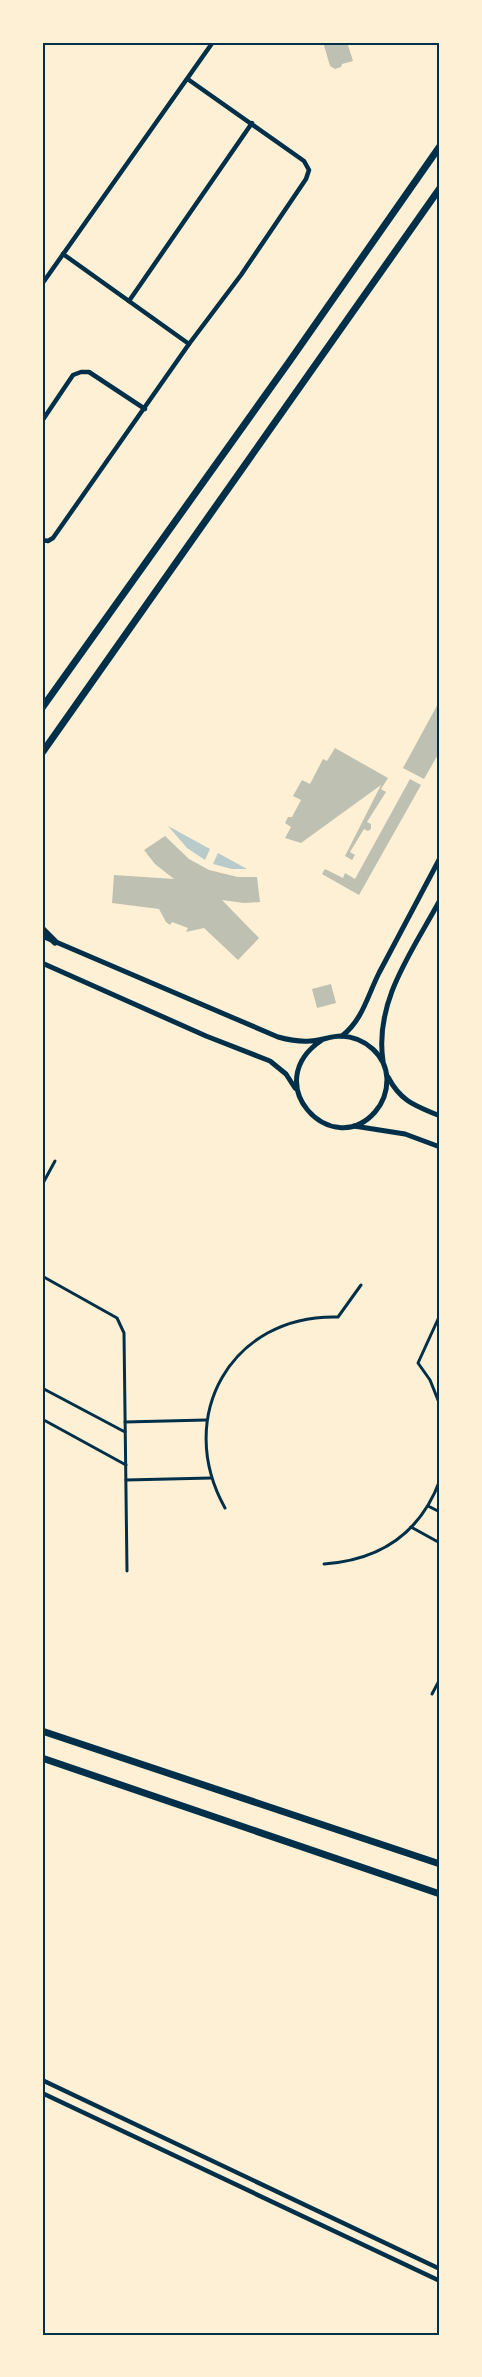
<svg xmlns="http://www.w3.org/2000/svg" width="482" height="2377" font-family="'Exo 2',sans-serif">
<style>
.green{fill:#b9caca}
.building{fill:#bec0b2}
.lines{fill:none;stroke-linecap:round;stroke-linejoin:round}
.pedestrian{stroke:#003049;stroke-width:3}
.minor{stroke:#003049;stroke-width:4.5}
.tertiary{stroke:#003049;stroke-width:5}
.primary{stroke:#003049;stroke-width:7}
.neatline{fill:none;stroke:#003049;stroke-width:2}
</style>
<rect width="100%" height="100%" fill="#fdf0d5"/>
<!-- green -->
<g class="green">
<polygon points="168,826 210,849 205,860 187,848"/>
<polygon points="218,853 247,869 232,869 213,864"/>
</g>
<!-- building -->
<g class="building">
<polygon points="323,42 347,42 353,61 342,64 341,67 335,69 330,66"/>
<polygon points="440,700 440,751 424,779 403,768"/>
<polygon points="335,748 388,778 381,789 386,792 367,822 371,824 371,829 368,831 364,829 350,852 355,855 352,860 345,856 381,785 301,843 285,838 291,827 285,823 288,817 292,817 301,800 293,796 302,780 310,784 323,759 327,761"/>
<polygon points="410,779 421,785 359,895 322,874 325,869 343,878 345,873 355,879"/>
<polygon points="165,836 189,859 209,870 238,877 257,877 260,902 244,903 222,900 259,938 238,960 204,928 186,932 188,928 172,922 170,925 166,922 159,909 112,903 114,875 174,879 155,864 144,850"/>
<polygon points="331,984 336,1003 317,1008 312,989"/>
</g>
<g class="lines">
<!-- pedestrian -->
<g class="pedestrian">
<polyline points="42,1185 55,1161"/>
<polyline points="42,1276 117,1318 124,1333 127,1571"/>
<polyline points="439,1317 418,1363 430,1380 440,1405"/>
<polyline points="42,1388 125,1432"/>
<polyline points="42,1419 126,1465"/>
<polyline points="125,1422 206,1420"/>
<polyline points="126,1480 211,1478"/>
<polyline points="428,1506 440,1512"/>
<path d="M 225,1508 C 174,1417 231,1314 338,1317 L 361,1285"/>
<polyline points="411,1527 440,1543"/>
<path d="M 324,1564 C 380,1560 420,1534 440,1480"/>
<polyline points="432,1694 440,1679"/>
</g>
<!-- minor -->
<g class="minor">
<polyline points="63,254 189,344"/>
<polyline points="42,284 213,42"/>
<polyline points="129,301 252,123"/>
<polyline points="42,421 73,375 81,372 89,372 145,409"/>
<polyline points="42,540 48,541 53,538 189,344 241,275 306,179 309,170 304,161 189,80"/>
<polyline points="42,2080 440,2269"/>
<polyline points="42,2093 440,2281"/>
</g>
<!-- tertiary -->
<g class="tertiary">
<path d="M 42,936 L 278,1037 C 289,1040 299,1042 310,1041 C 321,1041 330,1036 341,1036 C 365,1037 386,1055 387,1079 C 387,1092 383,1103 375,1112 C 332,1161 257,1083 322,1040"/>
<polyline points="42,963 206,1036 270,1061 286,1074 295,1088"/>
<path d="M 342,1036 C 363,1019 367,997 379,973 C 399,935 420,896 440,858"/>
<path d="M 383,1061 C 374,1001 413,950 440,900"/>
<path d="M 388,1077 C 401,1102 416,1106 440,1116"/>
<polyline points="354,1126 405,1134 440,1147"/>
</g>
<!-- primary -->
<g class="primary">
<polyline points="42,708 289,362 440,146"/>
<polyline points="42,753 440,188"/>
<polyline points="42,929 55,942"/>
<polyline points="42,1731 440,1864"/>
<polyline points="42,1758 440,1894"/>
</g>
</g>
<!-- border -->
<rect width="482" height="2377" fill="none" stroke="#fdf0d5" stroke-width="87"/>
<rect x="44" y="44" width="394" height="2290" class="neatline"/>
</svg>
